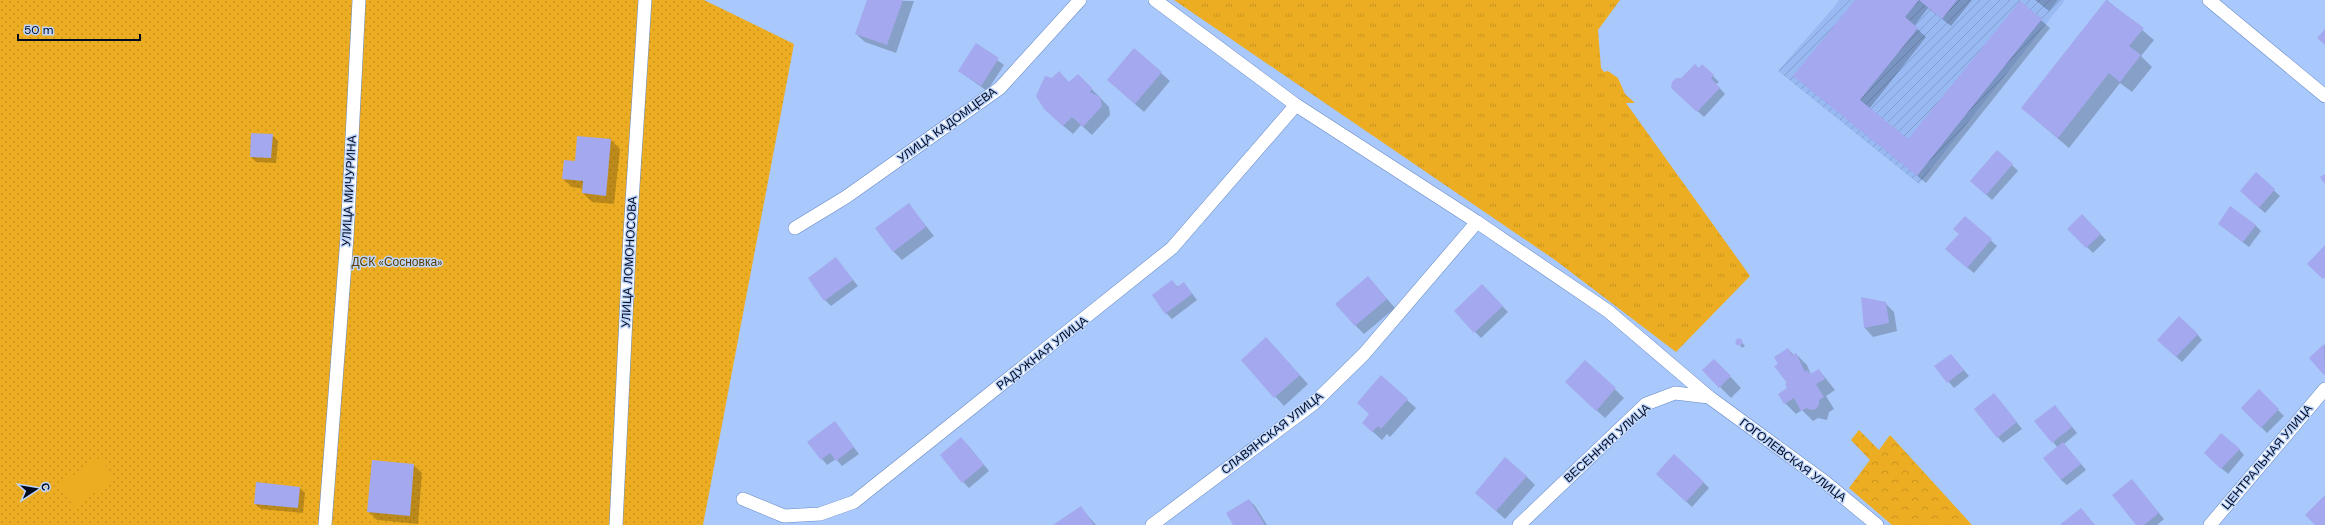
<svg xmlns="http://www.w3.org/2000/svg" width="2325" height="525" font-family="'DM Sans',sans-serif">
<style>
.industrial{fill:url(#industrial-furrows)}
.grass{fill:url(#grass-tufts)}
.park{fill:url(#park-crowns)}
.garden{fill:url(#garden-dots)}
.pitch{fill:#ecad22}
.shadow{fill:#0003}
.building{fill:#a4a8ee}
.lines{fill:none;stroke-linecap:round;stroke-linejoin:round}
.minor-casing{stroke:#6689c6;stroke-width:14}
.minor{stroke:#fff;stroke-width:13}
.labels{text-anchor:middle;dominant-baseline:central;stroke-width:3;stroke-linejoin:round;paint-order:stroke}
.street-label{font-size:12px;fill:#020a20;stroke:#bdd5fc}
.park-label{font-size:12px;fill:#593e00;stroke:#bdd5fc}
</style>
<defs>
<pattern id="industrial-furrows" width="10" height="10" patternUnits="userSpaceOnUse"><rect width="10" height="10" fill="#98b9f1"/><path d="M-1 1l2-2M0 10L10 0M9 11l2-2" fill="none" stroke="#819ece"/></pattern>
<pattern id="grass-tufts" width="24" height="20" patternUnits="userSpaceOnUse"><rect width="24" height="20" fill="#ecad22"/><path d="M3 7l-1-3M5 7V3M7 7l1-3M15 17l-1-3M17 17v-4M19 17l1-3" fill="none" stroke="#c9941e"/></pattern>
<pattern id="park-crowns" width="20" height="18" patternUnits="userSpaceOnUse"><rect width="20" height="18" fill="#ecad22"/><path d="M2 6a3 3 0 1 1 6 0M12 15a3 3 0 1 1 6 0" fill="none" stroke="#c9941e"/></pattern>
<pattern id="garden-dots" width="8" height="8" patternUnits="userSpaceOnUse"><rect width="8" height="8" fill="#ecad22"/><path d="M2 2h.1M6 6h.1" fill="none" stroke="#c9941e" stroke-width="1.8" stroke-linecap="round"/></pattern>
</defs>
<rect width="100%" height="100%" fill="#a9c8fb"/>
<!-- industrial -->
<polygon class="industrial" points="1840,0 2065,0 1919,184 1778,71"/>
<!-- grass -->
<polygon class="grass" points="1174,0 1620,0 1598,30 1601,68 1604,72 1608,71 1618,78 1625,94 1635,103 1626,103 1750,276 1676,352 1555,260"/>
<!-- park -->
<polygon class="park" points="1859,430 1879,450 1890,435 1972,525 1892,525 1849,488 1870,460 1851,440"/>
<!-- garden -->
<polygon class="garden" points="0,0 704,0 794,44 703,525 0,525"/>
<!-- pitch -->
<polygon class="pitch" points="100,457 115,479 74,507 59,485"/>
<!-- shadow -->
<g class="shadow">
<polygon points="868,0 914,1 896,53 865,42 856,34"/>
<polygon points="1856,0 1972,0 1951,26 1928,8 1914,26 1926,37 1869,109 1909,140 2020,2 2050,28 1926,183 1795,76"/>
<polygon points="2035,0 2058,0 2049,11"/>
<polygon points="2107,0 2154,40 2141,56 2152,67 2132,92 2120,83 2069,148 2022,108"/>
<polygon points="976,45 1004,65 987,91 959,71"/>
<polygon points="1134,49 1170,81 1144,112 1108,80"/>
<polygon points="1699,69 1713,76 1719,82 1716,84 1725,94 1704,117 1679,94 1682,79"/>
<polygon points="1078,75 1109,107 1110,115 1092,135 1081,125 1073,134 1053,117 1069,83"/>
<polygon points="272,135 278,141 276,163 256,162 251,157"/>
<polygon points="611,140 620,149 614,204 592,202 583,193 584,189 572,187 563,179 576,163"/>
<polygon points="2012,165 2018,171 1992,200 1977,186"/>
<polygon points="2256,174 2280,196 2265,213 2247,197"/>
<polygon points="909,205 934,236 902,260 893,251"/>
<polygon points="2082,216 2106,240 2093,253 2069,229"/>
<polygon points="1965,217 1997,246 1974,273 1952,255"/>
<polygon points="2219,224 2255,225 2261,231 2249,247"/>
<polygon points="836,259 858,286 831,306 825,300"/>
<polygon points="1172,281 1178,287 1184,283 1197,300 1172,319 1166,313"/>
<polygon points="1482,285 1508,312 1481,338 1455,311"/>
<polygon points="1376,286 1395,308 1364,334 1355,325"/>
<polygon points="1862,298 1885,303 1894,312 1897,331 1873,337 1865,328"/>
<polygon points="2197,334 2202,340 2182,362 2164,346"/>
<polygon points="1739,339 1745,346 1742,348 1737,341"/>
<polygon points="2324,345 2325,346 2325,374 2310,358"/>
<polygon points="1274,347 1308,384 1284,406 1242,360"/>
<polygon points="1788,349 1794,355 1796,354 1807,365 1811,375 1819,370 1835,390 1826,396 1834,409 1829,412 1827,420 1818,418 1813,421 1802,410 1796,414 1785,403 1789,383 1780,364"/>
<polygon points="1585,361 1624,398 1605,418 1575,390"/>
<polygon points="1956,361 1969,376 1954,388 1936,367"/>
<polygon points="1725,371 1741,388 1731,398 1720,387"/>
<polygon points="2259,391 2284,416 2267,433 2242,408"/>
<polygon points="1407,400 1416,408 1390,437 1387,434 1382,440 1372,431"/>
<polygon points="1999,400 2022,429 2003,443 1975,410"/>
<polygon points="2060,412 2077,433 2064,444 2086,470 2067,485 2061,480 2058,448 2036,421"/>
<polygon points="835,423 859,454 842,466 836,459 827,465 808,442"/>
<polygon points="967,444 989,471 969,488 963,482"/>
<polygon points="2239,449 2244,455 2228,474 2211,459"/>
<polygon points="414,465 422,473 418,524 377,520 368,511"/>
<polygon points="1526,476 1535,485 1505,519 1476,493"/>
<polygon points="1663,480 1703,482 1709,488 1692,507"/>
<polygon points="2132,481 2164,519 2157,525 2137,525"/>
<polygon points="299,487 305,493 303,513 261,509 255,504"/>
<polygon points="1249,500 1255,506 1267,525 1234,525"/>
<polygon points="1081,508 1096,525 1055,525"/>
</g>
<!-- building -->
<g class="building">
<polygon points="867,0 903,0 887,45 855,34"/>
<polygon points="1855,0 1957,0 1942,19 1919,0 1905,17 1918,28 1860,100 1908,139 2020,1 2042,19 1917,176 1793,76"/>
<polygon points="2106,0 2144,28 2129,46 2141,55 2120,82 2109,73 2058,138 2021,108"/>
<polygon points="2325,29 2325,45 2317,38"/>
<polygon points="976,43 999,58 981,86 958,71"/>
<polygon points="1134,48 1162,72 1135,104 1107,80"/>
<polygon points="1695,64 1699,68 1702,64 1714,75 1711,78 1720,88 1697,112 1671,88 1672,82 1676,78 1681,78"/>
<polygon points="1059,71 1069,82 1078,74 1092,88 1090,92 1100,97 1102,106 1083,127 1072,117 1063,126 1044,109 1036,96 1045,76 1052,78"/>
<polygon points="251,133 273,134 271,158 250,157"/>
<polygon points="577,136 611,139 606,196 582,193 583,181 562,179 564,160 575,161"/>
<polygon points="1997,150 2013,164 1986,195 1970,181"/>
<polygon points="2256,172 2275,189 2259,208 2240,191"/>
<polygon points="2325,174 2325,184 2320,177"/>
<polygon points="909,203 926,227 893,252 875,228"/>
<polygon points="2230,206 2256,225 2243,242 2218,224"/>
<polygon points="2082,214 2101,234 2086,248 2067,229"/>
<polygon points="1965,216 1992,239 1967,268 1945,249 1959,234 1953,229"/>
<polygon points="2325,245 2325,277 2323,279 2307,264"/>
<polygon points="836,257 853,280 824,301 808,278"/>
<polygon points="1368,276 1387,299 1355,326 1335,304"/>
<polygon points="1172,280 1177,287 1184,282 1192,294 1165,314 1152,295"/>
<polygon points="1482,284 1503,306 1474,333 1454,311"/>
<polygon points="1861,297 1886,302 1889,323 1864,328"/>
<polygon points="2179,316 2198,334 2176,357 2157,340"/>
<polygon points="1266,337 1300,375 1274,398 1241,360"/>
<circle cx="1739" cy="342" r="3.5"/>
<polygon points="2324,344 2325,374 2324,375 2309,358"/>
<polygon points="1788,348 1792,355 1796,353 1805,372 1807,370 1810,374 1819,369 1825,379 1816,384 1824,397 1819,400 1819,405 1816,409 1811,410 1807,408 1801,411 1794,398 1784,404 1778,394 1787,388 1785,384 1787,383 1774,366 1778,364 1774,357"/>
<polygon points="1951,354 1964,370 1947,383 1934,366"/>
<polygon points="1714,359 1731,376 1719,388 1702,370"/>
<polygon points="1585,360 1616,388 1596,411 1565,382"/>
<polygon points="1381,375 1408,399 1381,429 1378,426 1372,432 1362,423 1369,414 1357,403"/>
<polygon points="2259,389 2279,409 2261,428 2241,408"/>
<polygon points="1994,393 2017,422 1997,438 1974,409"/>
<polygon points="2055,405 2072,427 2052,443 2034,421"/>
<polygon points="835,421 854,447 836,461 830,453 821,460 807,442"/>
<polygon points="2221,433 2240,449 2221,469 2204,453"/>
<polygon points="961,437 984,465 962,483 940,455"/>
<polygon points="2063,442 2081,464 2061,480 2043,458"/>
<polygon points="1674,454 1704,482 1686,502 1656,474"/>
<polygon points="1505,457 1527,476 1496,511 1475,493"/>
<polygon points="372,460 414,464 410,516 367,512"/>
<polygon points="2132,479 2159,513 2144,525 2136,525 2112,495"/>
<polygon points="256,482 300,487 298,508 254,504"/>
<polygon points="2325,495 2325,525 2315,525 2305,515"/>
<polygon points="1249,499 1265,525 1233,525 1226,513"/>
<polygon points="1081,506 1094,525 1053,525"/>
<polygon points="2081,508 2095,525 2061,525 2061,524"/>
</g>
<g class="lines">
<defs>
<g id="minor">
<polyline points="1155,0 1296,105 1477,222 1608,311 1709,397 1825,482 1877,525"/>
<polyline points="2209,0 2325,96"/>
<polyline points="795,228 846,197 1000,88 1080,0"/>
<polyline points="743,499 784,516 820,514 854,502 1172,248 1296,105"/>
<polyline points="325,525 347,237 359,0"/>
<polyline points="616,525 630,233 645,0"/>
<polyline points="1152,525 1313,404 1364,354 1477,222"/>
<polyline points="1519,525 1646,404 1675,393 1709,397"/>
<polyline points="2210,525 2325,389"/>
</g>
</defs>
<!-- minor casing -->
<use href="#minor" class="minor-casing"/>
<!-- minor -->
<use href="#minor" class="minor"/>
</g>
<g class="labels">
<!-- street labels -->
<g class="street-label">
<text transform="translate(947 125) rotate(-36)">УЛИЦА КАДОМЦЕВА</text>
<text transform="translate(349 191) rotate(-87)">УЛИЦА МИЧУРИНА</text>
<text transform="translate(629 262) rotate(-87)">УЛИЦА ЛОМОНОСОВА</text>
<text transform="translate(1042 353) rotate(-38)">РАДУЖНАЯ УЛИЦА</text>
<text transform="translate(1272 433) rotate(-38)">СЛАВЯНСКАЯ УЛИЦА</text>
<text transform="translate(1607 443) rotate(-42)">ВЕСЕННЯЯ УЛИЦА</text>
<text transform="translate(2267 457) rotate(-50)">ЦЕНТРАЛЬНАЯ УЛИЦА</text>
<text transform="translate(1793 460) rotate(37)">ГОГОЛЕВСКАЯ УЛИЦА</text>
</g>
<!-- park labels -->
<g class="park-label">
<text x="397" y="262">ДСК «Сосновка»</text>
</g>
</g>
<!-- north arrow -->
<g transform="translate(36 489) rotate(78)" stroke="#bdd5fc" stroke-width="3" paint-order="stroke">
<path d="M0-3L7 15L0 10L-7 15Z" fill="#020a20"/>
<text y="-6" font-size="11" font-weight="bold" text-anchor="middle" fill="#020a20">С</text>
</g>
<!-- scale -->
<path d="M18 34v6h122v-6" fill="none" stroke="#020a20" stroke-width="2"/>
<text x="24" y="34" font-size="12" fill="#020a20" stroke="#bdd5fc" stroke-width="3" paint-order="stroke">50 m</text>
</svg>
